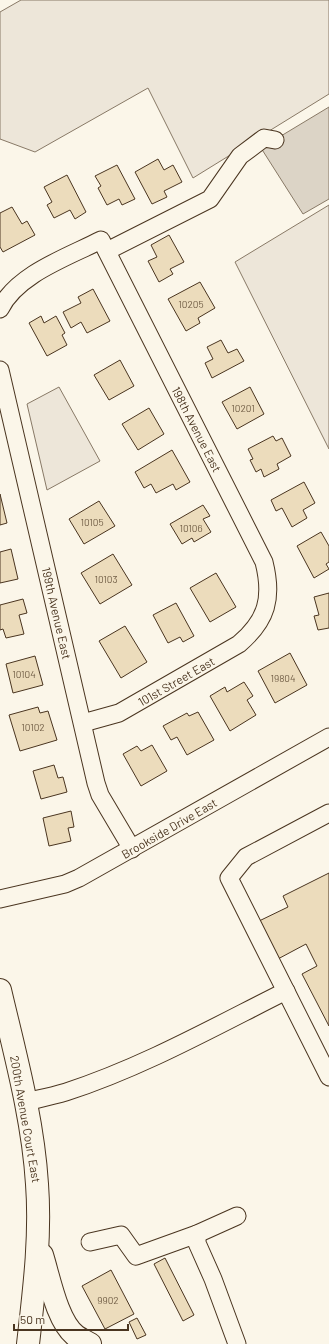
<svg xmlns="http://www.w3.org/2000/svg" width="329" height="1344" font-family="Barlow,sans-serif">
<style>
.green{fill:#ede6d9;stroke:#887966}
.water{fill:#dcd4c6;stroke:#887966}
.building{fill:#ecdcbc;stroke:#4a3520}
.lines{fill:none;stroke-linecap:round;stroke-linejoin:round}
.minor-casing{stroke:#4a3520;stroke-width:19}
.major-casing{stroke:#4a3520;stroke-width:24}
.minor{stroke:#fbf6e9;stroke-width:17}
.major{stroke:#fbf6e9;stroke-width:22}
.labels{text-anchor:middle;dominant-baseline:central;stroke-width:3;stroke-linejoin:round;paint-order:stroke}
.number-label{font-size:10px;fill:#725f47}
.street-label{font-size:12px;fill:#4a3520;stroke:#fbf6e9}
</style>
<rect width="100%" height="100%" fill="#fbf6e9"/>
<!-- green -->
<g class="green">
<polygon points="21,0 329,0 329,94 193,178 148,88 35,152 0,139 0,12"/>
<polygon points="329,205 329,449 235,262"/>
<polygon points="59,387 100,461 47,490 27,404"/>
</g>
<!-- water -->
<polygon class="water" points="329,107 329,199 303,214 261,148"/>
<!-- building -->
<g class="building">
<polygon points="158,159 164,170 173,165 182,182 164,191 167,197 152,204 135,172"/>
<polygon points="117,165 135,199 122,205 119,199 107,205 98,188 101,186 95,176"/>
<polygon points="67,175 86,212 75,219 70,210 54,218 47,205 52,202 44,187"/>
<polygon points="12,207 22,224 27,221 35,235 3,252 0,247 0,213"/>
<polygon points="169,235 184,262 170,269 173,274 159,282 148,261 157,257 151,245"/>
<polygon points="200,282 215,308 198,318 200,323 186,331 168,299"/>
<polygon points="93,289 110,321 87,333 81,322 71,328 63,312 81,303 78,297"/>
<polygon points="41,316 44,323 56,316 65,333 62,335 67,345 47,356 29,323"/>
<polygon points="221,340 228,353 237,349 244,361 212,378 205,363 213,359 207,347"/>
<polygon points="120,360 134,386 109,400 94,375"/>
<polygon points="250,387 264,414 237,429 222,402"/>
<polygon points="149,408 164,434 138,450 122,424"/>
<polygon points="273,436 276,441 282,438 291,456 277,464 279,469 264,477 261,469 256,472 250,460 253,459 248,449"/>
<polygon points="172,450 190,482 176,490 173,484 156,493 151,484 144,488 135,472"/>
<polygon points="304,482 315,503 303,510 307,518 292,527 282,508 276,511 271,500"/>
<polygon points="0,494 7,523 0,525"/>
<polygon points="99,501 115,526 84,544 69,519"/>
<polygon points="203,505 210,516 203,519 211,532 194,542 192,538 182,544 170,524"/>
<polygon points="321,532 329,546 329,562 326,564 329,569 314,578 297,546"/>
<polygon points="11,549 18,579 0,583 0,552"/>
<polygon points="113,554 132,585 100,604 81,573"/>
<polygon points="216,573 236,607 210,622 190,588"/>
<polygon points="329,593 329,628 318,630 314,616 319,615 314,597"/>
<polygon points="23,599 27,613 19,615 24,634 6,638 3,629 0,630 0,605"/>
<polygon points="176,603 194,636 183,642 180,637 168,643 153,615"/>
<polygon points="125,626 147,662 121,678 99,641"/>
<polygon points="290,653 307,685 275,703 258,671"/>
<polygon points="35,656 43,685 13,693 6,664"/>
<polygon points="244,682 253,696 247,700 256,715 230,731 210,696 225,687 227,692"/>
<polygon points="38,707 40,713 48,711 57,740 20,751 9,715"/>
<polygon points="198,712 214,740 187,755 177,737 171,740 163,726 187,713 189,716"/>
<polygon points="152,745 167,771 141,786 123,754 137,746 141,751"/>
<polygon points="54,765 58,778 63,777 67,792 41,799 33,771"/>
<polygon points="71,811 74,827 68,828 71,841 49,846 43,818"/>
<polygon points="329,873 329,1026 302,974 317,966 306,944 276,960 257,922 288,907 283,896"/>
<polygon points="165,1258 194,1315 183,1321 154,1264"/>
<polygon points="111,1270 134,1314 105,1329 82,1286"/>
<polygon points="137,1318 146,1335 137,1339 129,1322"/>
</g>
<g class="lines">
<defs>
<g id="minor">
<polyline points="107,251 210,199 240,156 264,138 275,140"/>
<path d="M 0,309 C 17,274 68,257 101,240 L 264,562 C 273,598 267,620 239,644 L 119,713 L 83,723"/>
<polyline points="0,370 96,783 100,795 132,849"/>
<polyline points="329,813 246,857 229,878 329,1077"/>
<polyline points="0,899 65,884 79,878 329,737"/>
<path d="M 25,1102 C 38,1099 53,1096 66,1092 C 143,1067 214,1027 286,991"/>
<polyline points="197,1234 197,1243 213,1279 237,1344"/>
<polyline points="90,1242 121,1235 136,1256 197,1234 237,1216"/>
</g>
<g id="major">
<path d="M 0,990 C 15,1054 33,1119 37,1184 C 41,1237 34,1291 28,1344"/>
<path d="M 42,1255 C 49,1277 57,1322 76,1336 C 80,1339 85,1341 90,1344"/>
</g>
</defs>
<!-- minor casing -->
<use href="#minor" class="minor-casing"/>
<!-- major casing -->
<use href="#major" class="major-casing"/>
<!-- minor -->
<use href="#minor" class="minor"/>
<!-- major -->
<use href="#major" class="major"/>
</g>
<g class="labels">
<!-- number labels -->
<g class="number-label">
<text x="191" y="304">10205</text>
<text x="243" y="408">10201</text>
<text x="92" y="522">10105</text>
<text x="191" y="528">10106</text>
<text x="106" y="579">10103</text>
<text x="24" y="674">10104</text>
<text x="283" y="678">19804</text>
<text x="33" y="727">10102</text>
<text x="108" y="1300">9902</text>
</g>
<!-- street labels -->
<g class="street-label">
<text transform="translate(197 429) rotate(63)">198th Avenue East</text>
<text transform="translate(57 613) rotate(77)">199th Avenue East</text>
<text transform="translate(176 681) rotate(-30)">101st Street East</text>
<text transform="translate(169 828) rotate(-30)">Brookside Drive East</text>
<text transform="translate(26 1119) rotate(80)">200th Avenue Court East</text>
</g>
</g>
<!-- scale -->
<path d="M14 1324v6h114v-6" fill="none" stroke="#4a3520" stroke-width="2"/>
<text x="20" y="1324" font-size="12" fill="#4a3520" stroke="#fbf6e9" stroke-width="3" paint-order="stroke">50 m</text>
</svg>
